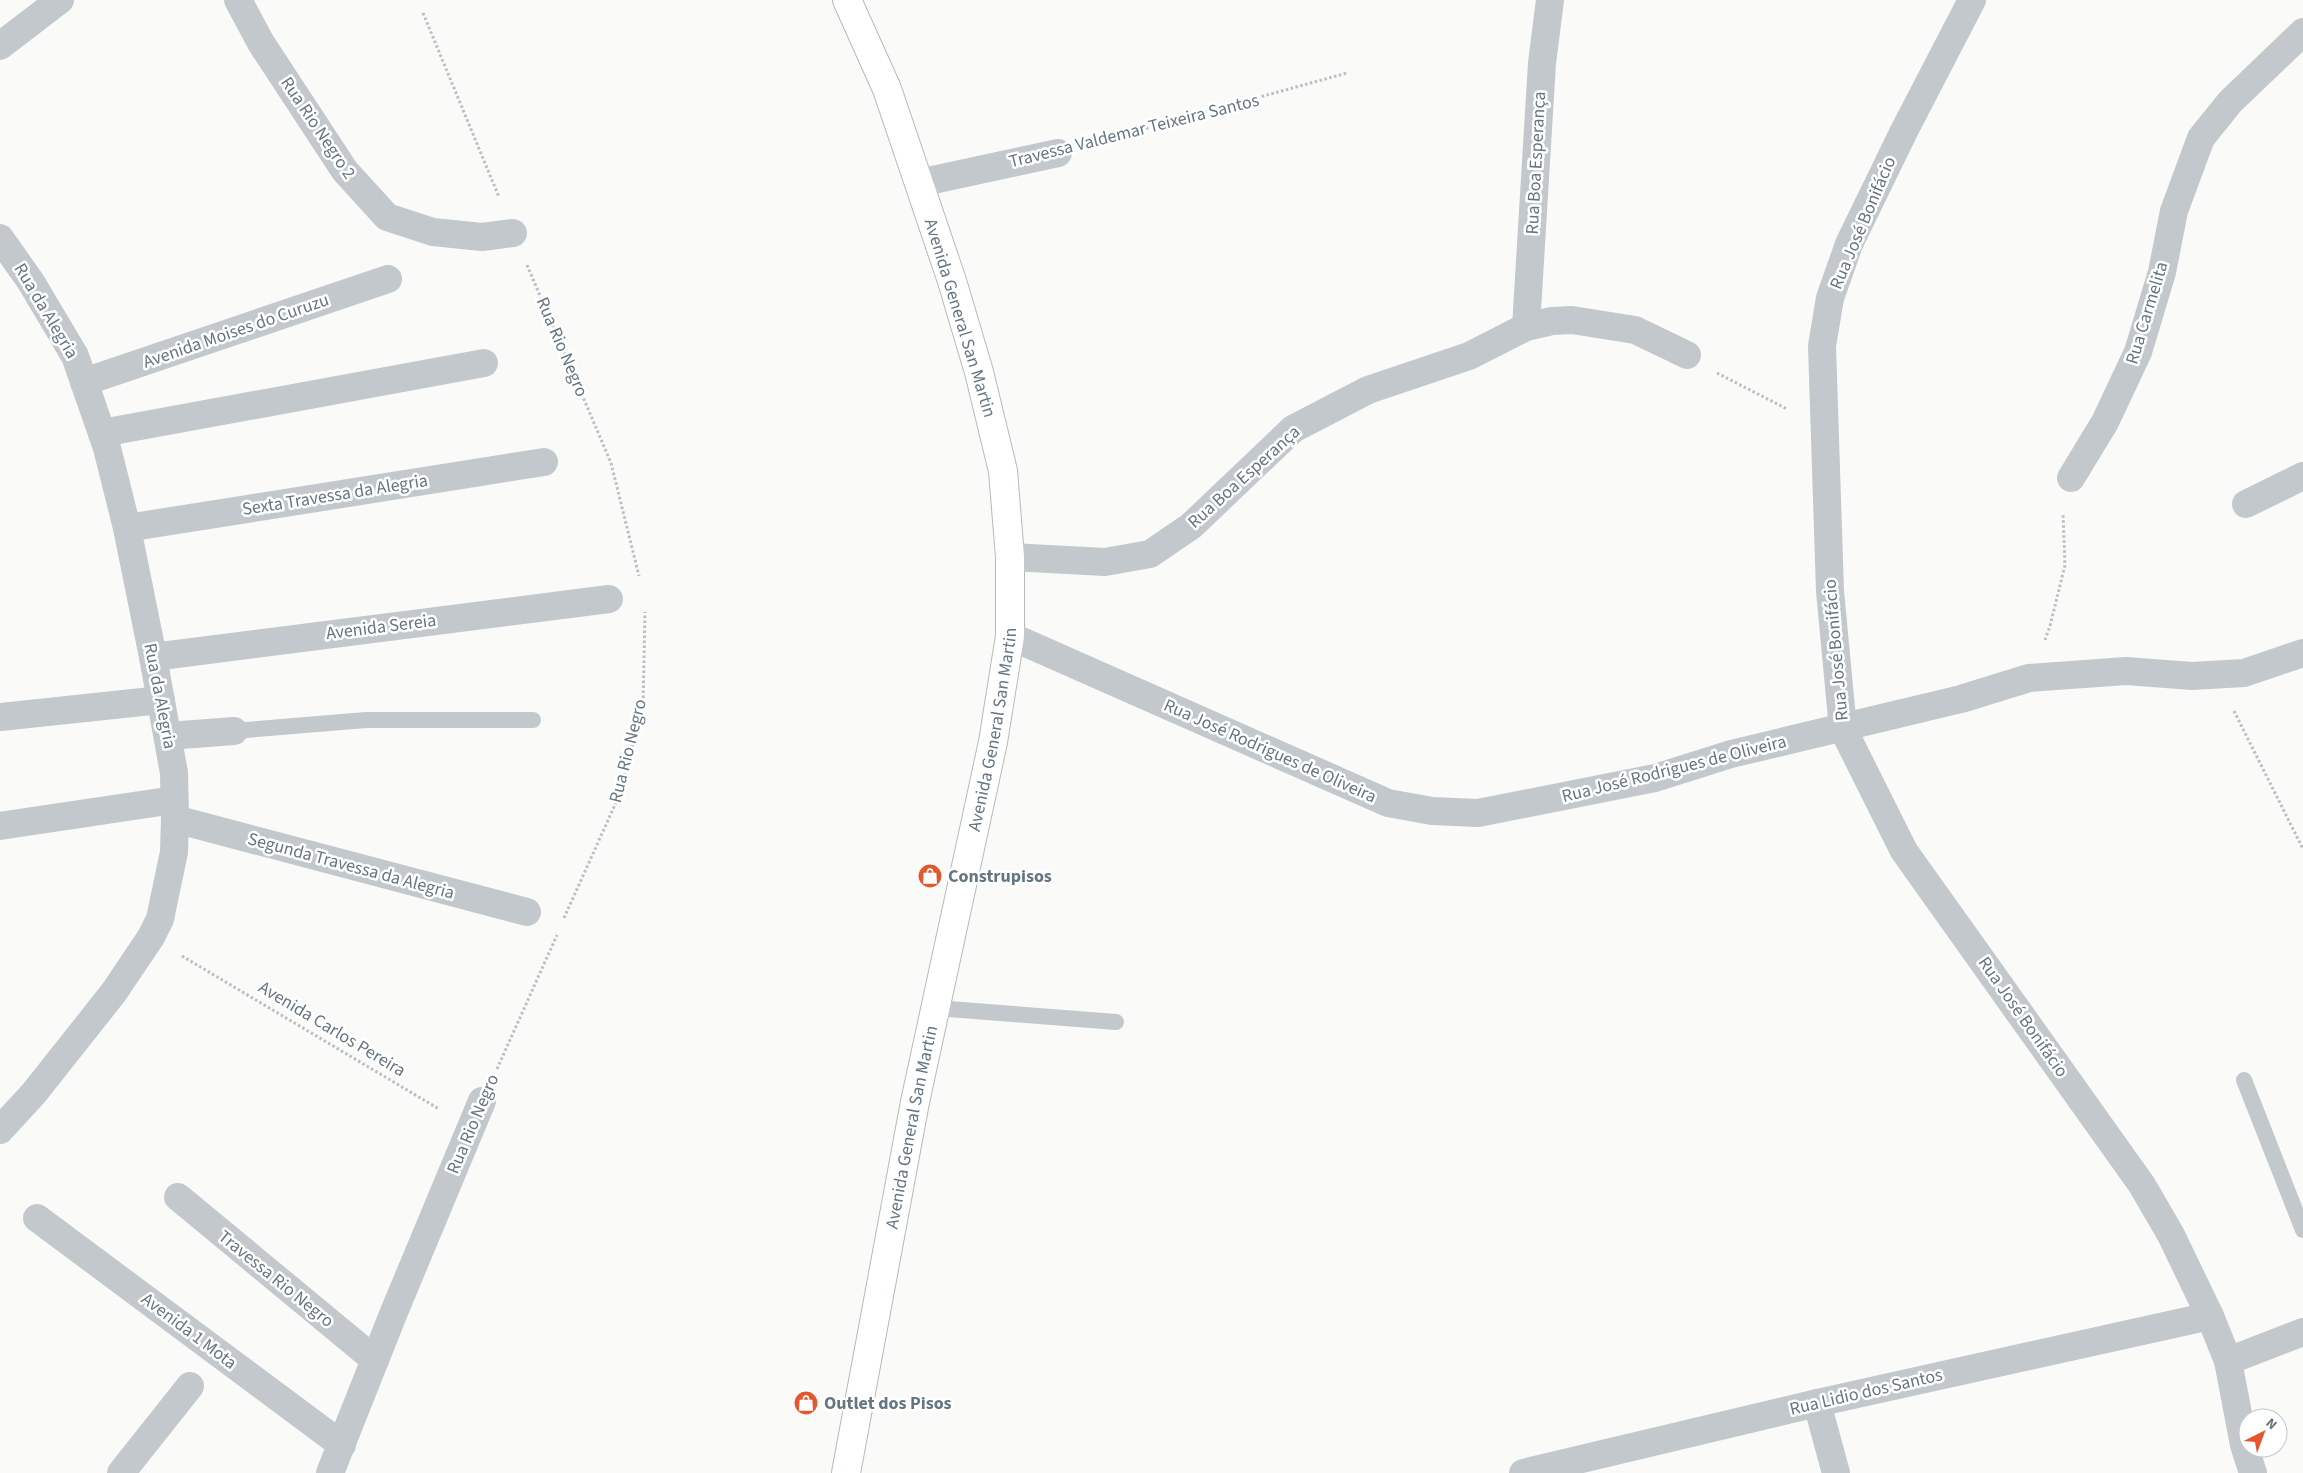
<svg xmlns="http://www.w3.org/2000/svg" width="2303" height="1473" font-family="'Source Sans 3',sans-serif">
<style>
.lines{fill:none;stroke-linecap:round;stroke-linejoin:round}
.primary-casing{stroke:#b5babe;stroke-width:30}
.path{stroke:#bbbfc2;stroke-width:3;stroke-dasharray:2.5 2.5;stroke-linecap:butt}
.service{stroke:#c3c8cc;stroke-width:16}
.minor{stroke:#c3c8cc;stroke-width:28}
.primary{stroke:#fff;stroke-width:28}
.labels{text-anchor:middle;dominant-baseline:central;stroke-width:5;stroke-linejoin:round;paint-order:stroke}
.street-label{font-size:18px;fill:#657683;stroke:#fff}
.poi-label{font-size:18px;font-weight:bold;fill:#657683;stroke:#fff;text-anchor:start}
</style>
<rect width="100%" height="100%" fill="#fafaf8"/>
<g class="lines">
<defs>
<g id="primary">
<path id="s1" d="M 846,1473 L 915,1102 L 993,742 L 1010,636 L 1010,557 L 1003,471 L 979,372 L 952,281 L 887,89 L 847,0"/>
</g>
</defs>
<!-- primary casing -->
<use href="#primary" class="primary-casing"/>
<!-- path -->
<g class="path">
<polyline points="423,13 499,197"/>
<polyline points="1093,143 1347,73"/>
<polyline points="527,265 611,463 639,576"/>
<polyline points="1717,373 1787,409"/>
<polyline points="2045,640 2050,626 2065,565 2063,514"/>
<polyline points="2234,711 2303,849"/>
<polyline points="564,918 618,798 643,707 645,612"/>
<polyline points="182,956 439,1109"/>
<polyline points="497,1069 557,935"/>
</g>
<!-- service -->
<g class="service">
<polyline points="234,731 366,720 533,720"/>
<polyline points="936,1008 1116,1022"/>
<polyline points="2244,1080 2303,1230"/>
</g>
<!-- minor -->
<g class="minor">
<polyline points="238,0 261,43 345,171 387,217 433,232 482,237 513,233"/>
<polyline points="1972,0 1904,131 1849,244 1830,298 1822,346 1830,591 1843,729 1904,851 2142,1185 2171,1235 2210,1316 2228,1361 2244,1445 2253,1473"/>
<polyline points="0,46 60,0"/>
<polyline points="919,183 1058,153"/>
<polyline points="0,238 31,282 75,356 107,448 127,528 153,657 174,773 175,819 174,852 160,919 151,937 114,992 34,1093 0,1130"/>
<polyline points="1526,327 1542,63 1550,0"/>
<polyline points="84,382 388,279"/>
<polyline points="102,433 484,363"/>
<polyline points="2071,478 2105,422 2138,352 2162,272 2174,211 2201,138 2230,102 2303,32"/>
<polyline points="2246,504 2303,476"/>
<polyline points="127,528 544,462"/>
<polyline points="1010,557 1105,562 1150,554 1191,526 1293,429 1368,390 1469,356 1526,327 1552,321 1572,320 1635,330 1687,355"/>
<polyline points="1010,636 1388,803 1432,811 1478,813 1655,778 1731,754 1961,699 2029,678 2126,671 2192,676 2244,673 2303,653"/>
<polyline points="153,657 609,599"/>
<polyline points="0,717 161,700"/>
<polyline points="168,736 234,731"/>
<polyline points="175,819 527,912"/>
<polyline points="0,826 174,800"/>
<polyline points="178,1197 375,1360"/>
<polyline points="37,1218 342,1445"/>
<polyline points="2228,1361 2303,1332"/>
<polyline points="1817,1403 1836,1473"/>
<polyline points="121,1473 190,1386"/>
<polyline points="330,1473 394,1312 482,1101"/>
<polyline points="1523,1473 1817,1403 2210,1316"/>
</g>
<!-- primary -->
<use href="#primary" class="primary"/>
</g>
<!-- icons -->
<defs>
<symbol id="shop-disc" viewBox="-11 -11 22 22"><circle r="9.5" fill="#e4572e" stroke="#fff"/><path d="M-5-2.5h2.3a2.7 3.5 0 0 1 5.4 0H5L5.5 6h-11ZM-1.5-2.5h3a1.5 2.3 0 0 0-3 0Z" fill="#fff"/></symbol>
</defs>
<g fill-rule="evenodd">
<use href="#shop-disc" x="916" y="862" width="28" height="28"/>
<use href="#shop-disc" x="792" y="1389" width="28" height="28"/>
</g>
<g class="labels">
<!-- street labels -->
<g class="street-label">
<text transform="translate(318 128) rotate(56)">Rua Rio Negro 2</text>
<text transform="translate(1134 131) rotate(-14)">Travessa Valdemar Teixeira Santos</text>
<text transform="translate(1536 163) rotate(-87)">Rua Boa Esperança</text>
<text transform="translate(1863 223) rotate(-67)">Rua José Bonifácio</text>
<text transform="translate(46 311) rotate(59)">Rua da Alegria</text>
<text transform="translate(2147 313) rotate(-73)">Rua Carmelita</text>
<text transform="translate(960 318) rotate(73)">Avenida General San Martin</text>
<text transform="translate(236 331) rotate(-19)">Avenida Moises do Curuzu</text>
<text transform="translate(562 347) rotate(67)">Rua Rio Negro</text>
<text transform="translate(1244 477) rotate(-42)">Rua Boa Esperança</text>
<text transform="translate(335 495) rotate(-9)">Sexta Travessa da Alegria</text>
<text transform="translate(381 627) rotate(-7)">Avenida Sereia</text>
<text transform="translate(1836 650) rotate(-95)">Rua José Bonifácio</text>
<text transform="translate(160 696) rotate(79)">Rua da Alegria</text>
<text stroke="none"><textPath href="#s1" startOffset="758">Avenida General San Martin</textPath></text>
<text transform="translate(628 751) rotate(-76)">Rua Rio Negro</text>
<text transform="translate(1270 751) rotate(24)">Rua José Rodrigues de Oliveira</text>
<text transform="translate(1674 769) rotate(-14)">Rua José Rodrigues de Oliveira</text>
<text transform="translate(351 866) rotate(15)">Segunda Travessa da Alegria</text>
<text transform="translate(2023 1017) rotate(55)">Rua José Bonifácio</text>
<text transform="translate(332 1029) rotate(31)">Avenida Carlos Pereira</text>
<text transform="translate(473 1124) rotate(-67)">Rua Rio Negro</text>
<text stroke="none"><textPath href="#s1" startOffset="352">Avenida General San Martin</textPath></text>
<text transform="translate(276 1279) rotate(39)">Travessa Rio Negro</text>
<text transform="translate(189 1331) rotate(37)">Avenida 1 Mota</text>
<text transform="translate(1866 1392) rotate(-13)">Rua Lidio dos Santos</text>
</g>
<!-- poi labels -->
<g class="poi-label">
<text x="948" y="876">Construpisos</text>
<text x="824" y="1403">Outlet dos Pisos</text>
</g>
</g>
<!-- north arrow -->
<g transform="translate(2263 1433) rotate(42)"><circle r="24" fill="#ffffff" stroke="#c1c8cd"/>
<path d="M0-4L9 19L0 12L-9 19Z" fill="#e4572e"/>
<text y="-8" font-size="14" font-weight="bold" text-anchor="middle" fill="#657683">N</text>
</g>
</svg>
